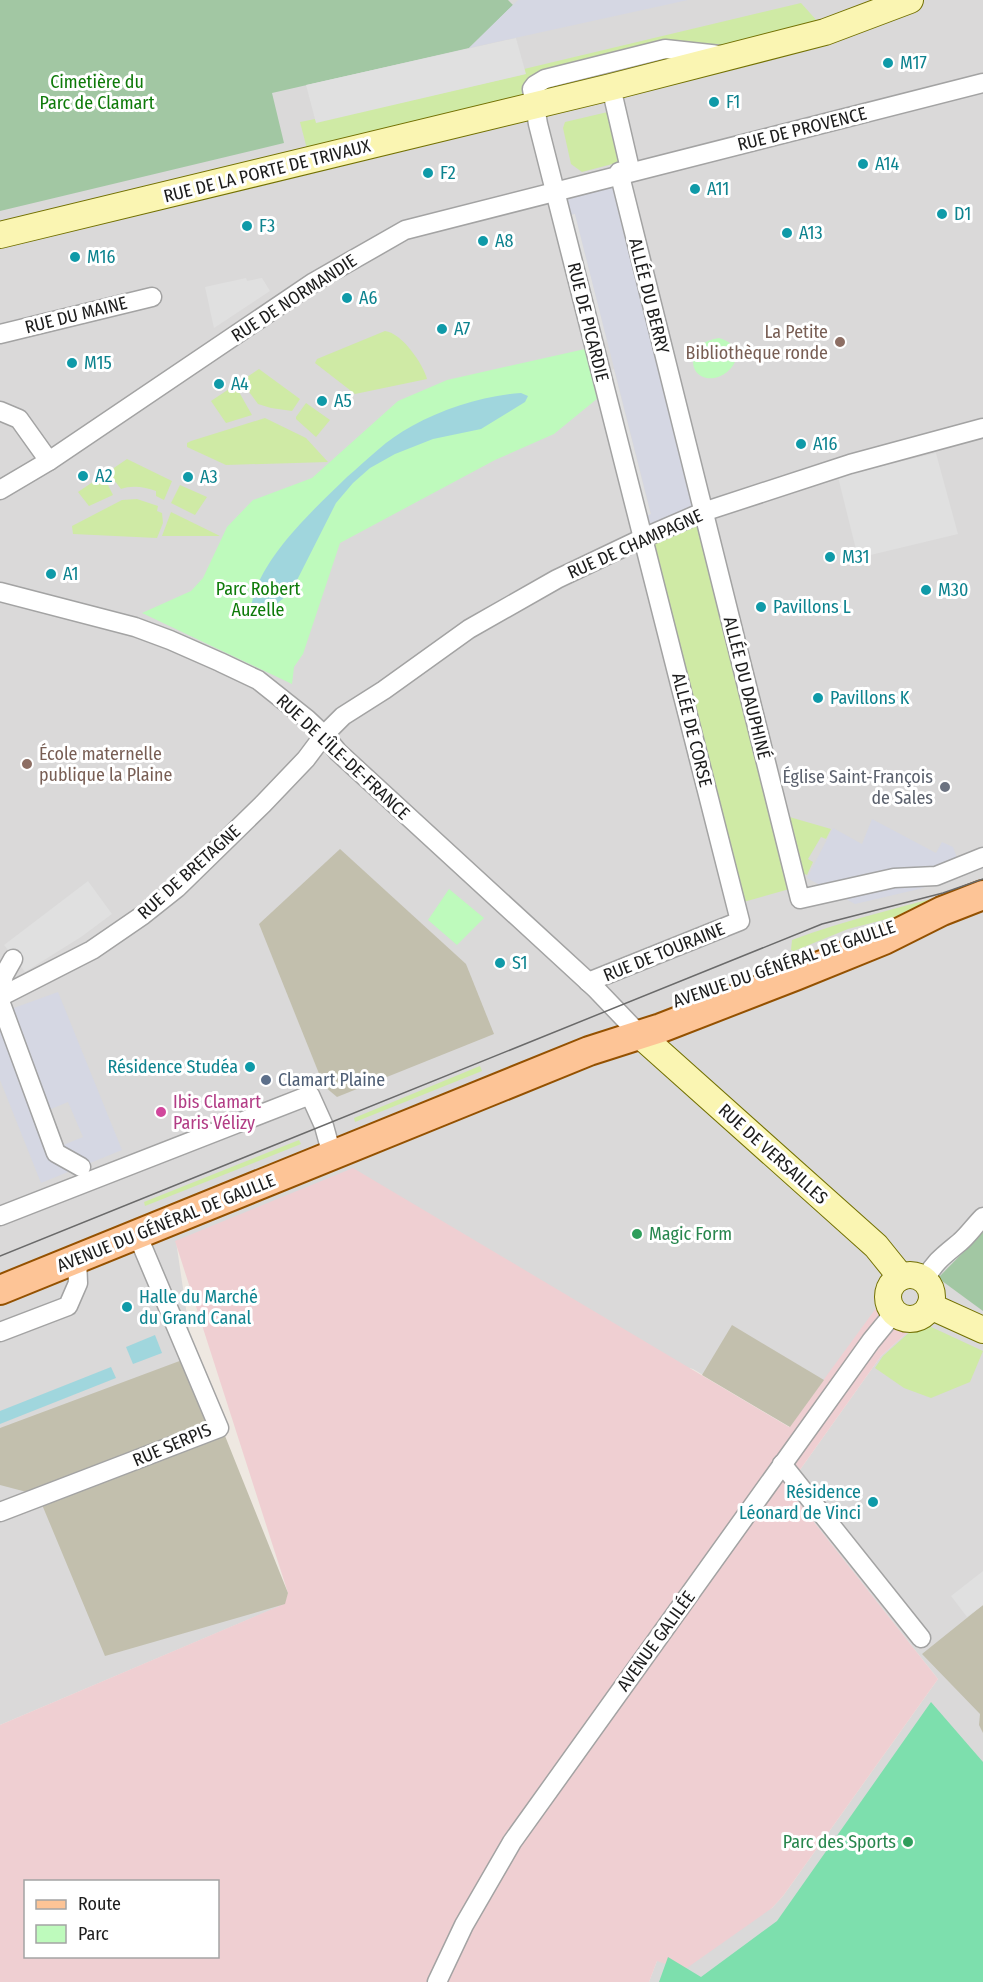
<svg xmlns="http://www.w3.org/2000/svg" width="983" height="1982" font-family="'Fira Sans Condensed',sans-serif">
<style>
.residential{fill:#dad9d9}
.commercial{fill:#efcfd2;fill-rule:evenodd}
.construction{fill:#c2bfad}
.grass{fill:#cfeaa5}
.cemetery{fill:#a2c7a3}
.park{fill:#befabc}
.pitch{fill:#7ddfad}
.parking{fill:#e0e0e0}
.plaza{fill:#d5d7e3;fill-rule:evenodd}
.water{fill:#a0d6dd}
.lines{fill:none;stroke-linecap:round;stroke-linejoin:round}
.street-casing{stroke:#a3a3a3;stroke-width:21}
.secondary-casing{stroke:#737103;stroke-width:28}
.primary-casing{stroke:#945100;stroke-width:32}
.street{stroke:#fff;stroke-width:18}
.secondary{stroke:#faf5b2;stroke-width:26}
.primary{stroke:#fdc496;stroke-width:28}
.tram{stroke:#6a6a6a;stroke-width:1.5}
.culture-dot{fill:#0f9aa8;stroke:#fff;stroke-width:2}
.education-dot{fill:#8d6e63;stroke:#fff;stroke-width:2}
.worship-dot{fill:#6b7280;stroke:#fff;stroke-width:2}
.service-dot{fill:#5c6f8a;stroke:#fff;stroke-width:2}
.hotel-dot{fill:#d1479c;stroke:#fff;stroke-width:2}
.leisure-dot{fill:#2e9e5b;stroke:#fff;stroke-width:2}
.labels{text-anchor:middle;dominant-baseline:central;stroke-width:6;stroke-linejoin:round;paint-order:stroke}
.culture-label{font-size:18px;fill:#0d838f;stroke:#fff;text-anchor:start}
.park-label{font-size:18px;fill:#0e7a09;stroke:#fff}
.street-label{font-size:18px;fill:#1c1c1c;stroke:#fff}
.education-label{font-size:18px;fill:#785e54;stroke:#fff;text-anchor:end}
.worship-label{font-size:18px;fill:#5b616d;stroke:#fff;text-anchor:end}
.service-label{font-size:18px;fill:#4e5e75;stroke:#fff;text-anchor:start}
.hotel-label{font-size:18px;fill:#b23c85;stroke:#fff;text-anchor:start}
.leisure-label{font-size:18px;fill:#27864d;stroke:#fff;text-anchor:start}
</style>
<rect width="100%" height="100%" fill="#eee8e1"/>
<!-- residential -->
<polygon class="residential" points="0,0 983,0 983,1982 649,1982 657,1961 772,1908 783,1896 938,1679 787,1488 881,1356 911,1329 882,1301 790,1427 693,1369 176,1241 193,1356 285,1604 0,1725"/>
<!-- commercial -->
<path class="commercial" d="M 353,1168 L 789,1427 L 882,1300 L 911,1329 L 881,1356 L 787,1488 L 938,1679 L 783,1896 L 772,1908 L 684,1970 L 657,1961 L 649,1982 L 0,1982 L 0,1725 L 284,1604 L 288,1593 L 175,1241 ZM 26,1882 L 218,1882 L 218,1956 L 26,1956 Z"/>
<!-- construction -->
<g class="construction">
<polygon points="340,849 466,964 494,1034 337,1097 324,1086 259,924"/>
<polygon points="732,1325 824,1380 790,1427 702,1375"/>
<polygon points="193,1356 288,1593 285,1604 105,1656 38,1495 0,1485 0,1428"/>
<polygon points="983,1605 983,1733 979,1725 980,1714 922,1654"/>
</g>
<!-- grass -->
<g class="grass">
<polygon points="801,3 819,23 307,149 300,122 315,119 317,122 525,74 524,69"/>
<polygon points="612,111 624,161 582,172 571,164 563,128 565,122"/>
<path d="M 385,331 C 402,333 423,364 427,379 L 355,394 L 315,363 L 317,359 Z"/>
<polygon points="259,369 300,399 292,411 271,408 258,404 241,381"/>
<polygon points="235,385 252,415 226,423 211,401"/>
<polygon points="306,403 330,420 316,437 296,419 296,417"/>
<polygon points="265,418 306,438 328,462 226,465 187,447 187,443 191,441"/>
<path d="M 127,459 L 172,481 L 164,500 L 156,496 L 156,491 C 145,487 132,485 121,489 L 108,472 Z"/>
<polygon points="103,475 113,495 89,506 78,492"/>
<polygon points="180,485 207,497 195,515 171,503"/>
<polygon points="137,499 158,506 157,511 162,513 163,523 157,538 73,534 72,526 122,500"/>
<polygon points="171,512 220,536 221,536 162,536"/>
<polygon points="702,521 793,888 740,903 651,539"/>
<polygon points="786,816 831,829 826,839 821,837 808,859 813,862 807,875 805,874 803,876"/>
<path d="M 954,893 L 926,909 L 848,929 L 794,951 L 791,950 L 792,940 C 846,920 898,908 954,893 Z"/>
<polygon points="480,1066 482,1071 355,1122 354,1118"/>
<polygon points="299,1140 301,1144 145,1206 144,1202"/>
<polygon points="927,1325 983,1351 970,1382 931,1398 904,1388 875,1368 883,1356 912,1330"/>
</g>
<!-- cemetery -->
<g class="cemetery">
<polygon points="0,0 508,0 513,5 469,48 272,93 284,143 0,211"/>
<polygon points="983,1232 983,1311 938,1278"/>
</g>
<!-- park -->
<g class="park">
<path d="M 719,338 C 757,349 724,388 701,376 C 689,369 692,353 701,345 C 706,341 712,339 719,338 Z"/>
<polygon points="585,349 598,398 554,434 495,460 340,543 303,654 294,667 292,684 142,613 191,591 203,578 227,527 253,500 312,478 398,401 447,380"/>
<polygon points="449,889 484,918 457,945 428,920"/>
</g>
<!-- pitch -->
<polygon class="pitch" points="931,1702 983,1762 983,1982 659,1982 668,1957 701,1977 777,1921"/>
<!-- parking -->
<g class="parking">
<polygon points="516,38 526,74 316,123 306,85"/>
<polygon points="575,214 607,340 601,341 570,215"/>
<polygon points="246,278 247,281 262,278 270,291 214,328 205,287"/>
<polygon points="614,369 651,515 645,516 609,371"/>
<polygon points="936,453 958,534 858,558 838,477"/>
<polygon points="88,881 112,914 81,937 25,972 4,945"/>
<polygon points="983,1571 983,1605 967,1617 951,1596"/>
</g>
<!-- plaza -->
<g class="plaza">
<polygon points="518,0 688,0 469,48"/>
<polygon points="615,182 696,506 649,526 645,516 651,514 575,214 570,215 567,206 569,197"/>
<polygon points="872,819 936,853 942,842 953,847 963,874 919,889 855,904 807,878 833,828 862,844"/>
<path d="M 58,992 L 122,1150 L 41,1183 L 0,1080 L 0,1013 ZM 68,1102 L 83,1137 L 61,1146 L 46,1111 Z"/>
</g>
<!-- water -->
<g class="water">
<path d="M 521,393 L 528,396 L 525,402 L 481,429 L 433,439 L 395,454 L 370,468 L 353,483 L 336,503 L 291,592 L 274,606 L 256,611 L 251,608 C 257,561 314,509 347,477 C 368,459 387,439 412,426 C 445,408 483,396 521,393 Z"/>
<polygon points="155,1335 162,1353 133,1364 126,1347"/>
<polygon points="111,1367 116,1378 0,1424 0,1411"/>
</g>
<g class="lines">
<defs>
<g id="street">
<polyline points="611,87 630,169 619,172 620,176"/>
<polyline points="620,176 800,899 894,878 936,876 983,857"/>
<polyline points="0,334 152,297"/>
<polyline points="0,411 19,419 49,461"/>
<polyline points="0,490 49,461 314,282 405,230 983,83"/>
<polyline points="0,592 135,627 170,640 220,662 258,680 307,719 324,735 338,752 595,988 640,1035"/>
<polyline points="588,982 740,921 538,124 532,89 535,85 545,79 665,49 720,55"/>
<polyline points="0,992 4,975 13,959"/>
<polyline points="0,997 92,950 143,915 177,888 263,804 306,759 324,735 343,716 384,690 469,629 557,579 643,538 703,512 850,464 983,428"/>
<polyline points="0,1001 56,1153 81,1167"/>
<polyline points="0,1216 310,1095 324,1126 332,1155"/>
<path d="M 924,1281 C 935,1261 943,1256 960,1242 C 968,1235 975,1225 983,1217"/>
<polyline points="0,1332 68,1306 78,1283 77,1259"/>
<polyline points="782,1464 921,1638"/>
<polyline points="0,1512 219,1428 137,1234"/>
<polyline points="437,1982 464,1925 512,1842 871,1341 894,1313"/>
</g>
<g id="secondary">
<polyline points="0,235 611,87 825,32 910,0"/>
<polyline points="640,1035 876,1246 901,1277"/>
<circle cx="910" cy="1297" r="22"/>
<polyline points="930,1306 983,1330"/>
</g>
<polyline id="primary" points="0,1290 589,1051 661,1028 795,976 884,940 942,911 983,895"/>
</defs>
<!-- street casing -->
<use href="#street" class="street-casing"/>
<!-- secondary casing -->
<use href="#secondary" class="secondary-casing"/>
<!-- primary casing -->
<use href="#primary" class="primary-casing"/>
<!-- street -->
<use href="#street" class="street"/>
<!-- secondary -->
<use href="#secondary" class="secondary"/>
<!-- primary -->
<use href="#primary" class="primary"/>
<!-- tram -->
<polyline class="tram" points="0,1256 822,924 943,893 983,879"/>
</g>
<!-- markers -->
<g class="culture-dot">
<circle cx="888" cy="63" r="6"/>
<circle cx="714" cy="102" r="6"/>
<circle cx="863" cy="164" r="6"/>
<circle cx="428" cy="173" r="6"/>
<circle cx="695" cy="189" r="6"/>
<circle cx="942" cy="214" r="6"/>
<circle cx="247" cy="226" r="6"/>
<circle cx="787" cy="233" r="6"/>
<circle cx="483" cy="241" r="6"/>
<circle cx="75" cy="257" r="6"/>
<circle cx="347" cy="298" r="6"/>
<circle cx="442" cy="329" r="6"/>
<circle cx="72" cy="363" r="6"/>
<circle cx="219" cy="384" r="6"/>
<circle cx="322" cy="401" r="6"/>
<circle cx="801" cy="444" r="6"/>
<circle cx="83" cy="476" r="6"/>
<circle cx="188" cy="477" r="6"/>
<circle cx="830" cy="557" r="6"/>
<circle cx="51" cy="574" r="6"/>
<circle cx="926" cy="590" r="6"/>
<circle cx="761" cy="607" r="6"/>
<circle cx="818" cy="698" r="6"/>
<circle cx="500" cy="963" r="6"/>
<circle cx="250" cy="1067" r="6"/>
<circle cx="127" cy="1307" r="6"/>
<circle cx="873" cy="1502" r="6"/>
</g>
<g class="education-dot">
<circle cx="840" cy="342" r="6"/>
<circle cx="27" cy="764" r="6"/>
</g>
<circle class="worship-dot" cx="945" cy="787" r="6"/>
<circle class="service-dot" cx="266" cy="1080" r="6"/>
<circle class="hotel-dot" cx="161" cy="1112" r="6"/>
<g class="leisure-dot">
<circle cx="637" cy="1234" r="6"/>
<circle cx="908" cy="1842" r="6"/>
</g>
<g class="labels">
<!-- culture labels -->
<g class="culture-label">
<text x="900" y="63">M17</text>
<text x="726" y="102">F1</text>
<text x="875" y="164">A14</text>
<text x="440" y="173">F2</text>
<text x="707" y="189">A11</text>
<text x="954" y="214">D1</text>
<text x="259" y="226">F3</text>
<text x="799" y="233">A13</text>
<text x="495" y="241">A8</text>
<text x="87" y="257">M16</text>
<text x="359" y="298">A6</text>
<text x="454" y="329">A7</text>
<text x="84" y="363">M15</text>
<text x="231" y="384">A4</text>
<text x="334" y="401">A5</text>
<text x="813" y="444">A16</text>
<text x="95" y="476">A2</text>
<text x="200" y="477">A3</text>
<text x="842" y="557">M31</text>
<text x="63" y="574">A1</text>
<text x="938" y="590">M30</text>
<text x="773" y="607">Pavillons L</text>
<text x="830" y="698">Pavillons K</text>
<text x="512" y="963">S1</text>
<text x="238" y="1067" text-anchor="end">Résidence Studéa</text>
<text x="139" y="1297">Halle du Marché<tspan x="139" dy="21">du Grand Canal</tspan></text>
<text x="861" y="1492" text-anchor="end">Résidence<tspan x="861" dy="21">Léonard de Vinci</tspan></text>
</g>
<!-- park labels -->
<g class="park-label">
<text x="97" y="82">Cimetière du<tspan x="97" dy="21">Parc de Clamart</tspan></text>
<text x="258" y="589">Parc Robert<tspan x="258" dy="21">Auzelle</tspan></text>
</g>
<!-- street labels -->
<g class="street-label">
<text transform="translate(802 129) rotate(-14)">RUE DE PROVENCE</text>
<text transform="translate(267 171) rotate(-14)">RUE DE LA PORTE DE TRIVAUX</text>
<text transform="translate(649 296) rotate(76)">ALLÉE DU BERRY</text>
<text transform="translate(294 298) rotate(-33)">RUE DE NORMANDIE</text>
<text transform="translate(76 315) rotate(-14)">RUE DU MAINE</text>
<text transform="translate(588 322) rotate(76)">RUE DE PICARDIE</text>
<text transform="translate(635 544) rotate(-24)">RUE DE CHAMPAGNE</text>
<text transform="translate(747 688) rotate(76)">ALLÉE DU DAUPHINÉ</text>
<text transform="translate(692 730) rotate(76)">ALLÉE DE CORSE</text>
<text transform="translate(343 757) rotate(43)">RUE DE L'ÎLE-DE-FRANCE</text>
<text transform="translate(189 872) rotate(-42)">RUE DE BRETAGNE</text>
<text transform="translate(664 952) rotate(-22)">RUE DE TOURAINE</text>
<text transform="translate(784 964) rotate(-19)">AVENUE DU GÉNÉRAL DE GAULLE</text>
<text transform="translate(773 1154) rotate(42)">RUE DE VERSAILLES</text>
<text transform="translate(166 1223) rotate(-22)">AVENUE DU GÉNÉRAL DE GAULLE</text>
<text transform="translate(172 1445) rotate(-23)">RUE SERPIS</text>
<text transform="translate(656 1641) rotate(-54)">AVENUE GALILÉE</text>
</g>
<!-- education labels -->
<g class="education-label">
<text x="828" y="332">La Petite<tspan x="828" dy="21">Bibliothèque ronde</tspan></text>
<text x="39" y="754" text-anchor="start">École maternelle<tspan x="39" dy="21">publique la Plaine</tspan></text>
</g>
<!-- worship labels -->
<g class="worship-label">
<text x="933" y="777">Église Saint-François<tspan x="933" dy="21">de Sales</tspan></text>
</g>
<!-- service labels -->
<g class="service-label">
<text x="278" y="1080">Clamart Plaine</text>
</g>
<!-- hotel labels -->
<g class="hotel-label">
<text x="173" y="1102">Ibis Clamart<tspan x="173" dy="21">Paris Vélizy</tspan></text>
</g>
<!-- leisure labels -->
<g class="leisure-label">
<text x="649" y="1234">Magic Form</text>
<text x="896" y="1842" text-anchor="end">Parc des Sports</text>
</g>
</g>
<!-- legend -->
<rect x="24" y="1880" width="195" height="78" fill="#ffffff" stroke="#a4a4a4" stroke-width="1.5"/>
<rect x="36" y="1900" width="30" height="9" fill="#fdc496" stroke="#a4a4a4" stroke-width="1.5"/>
<text x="78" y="1910" font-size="18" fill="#1c1c1c">Route</text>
<rect x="36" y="1925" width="30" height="18" fill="#befabc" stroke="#a4a4a4" stroke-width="1.5"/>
<text x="78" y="1940" font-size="18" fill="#1c1c1c">Parc</text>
</svg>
